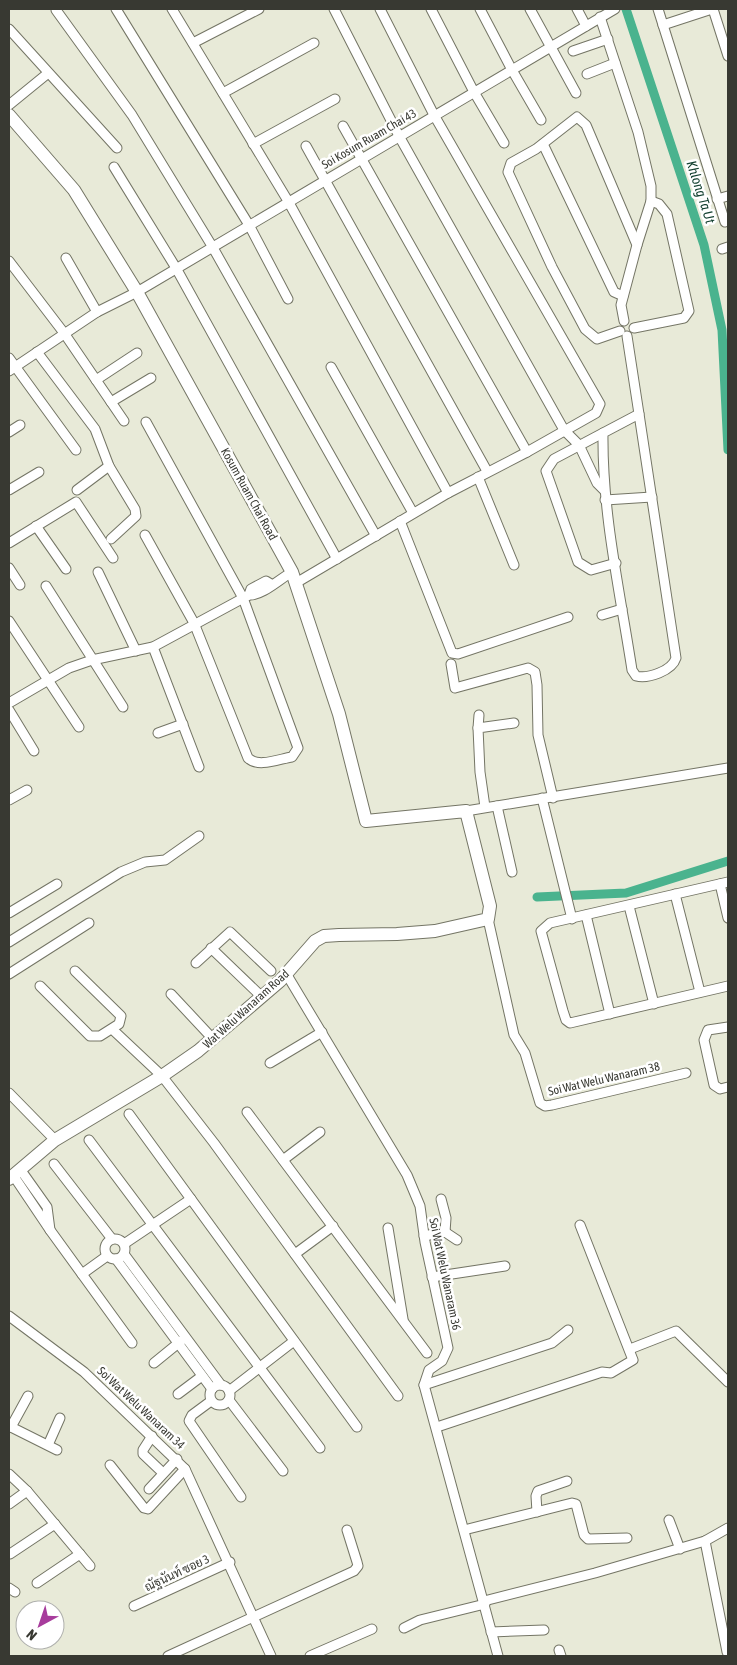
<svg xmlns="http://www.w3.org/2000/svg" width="737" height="1665" font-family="'Asap Condensed',Sarabun,sans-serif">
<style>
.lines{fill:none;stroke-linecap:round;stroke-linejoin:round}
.canal{stroke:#4ab38e;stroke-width:9}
.street-casing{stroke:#747565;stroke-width:11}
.secondary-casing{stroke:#747565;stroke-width:14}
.street{stroke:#fff;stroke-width:9}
.secondary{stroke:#fff;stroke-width:12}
.labels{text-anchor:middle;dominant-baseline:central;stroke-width:5;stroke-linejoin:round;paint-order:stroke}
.street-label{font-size:12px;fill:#383932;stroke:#fff}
.water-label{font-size:14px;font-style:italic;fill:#144131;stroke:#fff}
</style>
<rect width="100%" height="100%" fill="#e8ead8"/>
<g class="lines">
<!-- canal -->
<g class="canal">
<polyline points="626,9 704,245 722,330 728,450"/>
<polyline points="537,897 626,893 728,861"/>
</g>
<defs>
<g id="street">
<polyline points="116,9 249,225 288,299"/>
<polyline points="172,9 288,201 448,493"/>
<polyline points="334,9 399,136 564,430 579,445 597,483 604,490"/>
<polyline points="431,9 474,92 504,143"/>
<polyline points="480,9 512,70 541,120"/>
<polyline points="530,9 576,93"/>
<polyline points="577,9 586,26"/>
<polyline points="658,9 725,222"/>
<polyline points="713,9 728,56"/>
<polyline points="56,10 132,115 212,246 376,536"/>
<polyline points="600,17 638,132 651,186 651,201 637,245"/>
<polyline points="663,25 712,9"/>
<polyline points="9,29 117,148"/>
<polyline points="193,43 259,9"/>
<polyline points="573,51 608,39"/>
<polyline points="587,74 615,63"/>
<polyline points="223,93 314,43"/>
<polyline points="9,105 47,74"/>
<polyline points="343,126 527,452"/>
<polyline points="253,144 335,99"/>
<polyline points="543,144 614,292 623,296"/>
<polyline points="306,146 487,471"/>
<polyline points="114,167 176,268 337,559"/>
<polyline points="717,199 728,196"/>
<polyline points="722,249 728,247"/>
<polyline points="66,258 97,312"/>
<polyline points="9,261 64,333 124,421"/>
<polyline points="634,328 684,318 689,311 667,214 659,204 651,201"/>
<polyline points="620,331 597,339 585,329 552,267 508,172 511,163 536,149 577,117 586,125 637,245 621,305 624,321"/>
<polyline points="627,336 639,414"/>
<polyline points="37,352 95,429 109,466 135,509 136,516 111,539"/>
<polyline points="9,358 76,450"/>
<polyline points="331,367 413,513"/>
<polyline points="9,371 97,312 137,292 615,9"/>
<polyline points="96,380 137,353"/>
<polyline points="111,402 151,378"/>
<path d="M 639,414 L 676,658 C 672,671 648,679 636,676 L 632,670 C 620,592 602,513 603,433 Z"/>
<polyline points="9,432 20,425"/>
<polyline points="603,433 554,459 546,471 578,562 591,570 616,563"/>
<polyline points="478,477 514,565"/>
<polyline points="9,490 39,472"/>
<polyline points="77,490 109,466"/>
<polyline points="605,500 652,497"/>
<polyline points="400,521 452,653 458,654 568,617"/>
<polyline points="36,526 66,569"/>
<path d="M 145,535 L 194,623 L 248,758 C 258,768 279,759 292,757 L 298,748 L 243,598 L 146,422"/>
<polyline points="9,543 76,502 113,558"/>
<polyline points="9,568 20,585"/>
<polyline points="98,572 136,651"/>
<polyline points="296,583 448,493 527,452 596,413 600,404 434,115 380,9"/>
<polyline points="46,586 123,707"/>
<polyline points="249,595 251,589 266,581 271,584"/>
<polyline points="602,615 622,609"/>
<polyline points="9,621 79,727"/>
<polyline points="153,647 199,767"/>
<polyline points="451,664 455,688 528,668 535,672 537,685 538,735 553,798"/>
<path d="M 9,703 L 69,668 L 92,660 L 153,647 L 249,595 C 262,596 281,578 292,572"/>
<polyline points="9,710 34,751"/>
<polyline points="478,728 479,715"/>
<polyline points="158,733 183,724"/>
<polyline points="542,798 572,919"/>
<polyline points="9,800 27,790"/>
<polyline points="497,806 512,872"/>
<polyline points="485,807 480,772 478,728 514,723"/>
<polyline points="466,811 728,768"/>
<polyline points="728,882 550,923 541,931 563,1011 566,1020 570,1023 728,986"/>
<polyline points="720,884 728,918"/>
<polyline points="675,894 700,992"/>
<polyline points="629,906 654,1004"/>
<polyline points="9,913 57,884"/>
<polyline points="586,915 610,1014"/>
<polyline points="488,919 514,1035 525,1053 540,1103 545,1106 552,1105 686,1073"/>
<polyline points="9,942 121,872 145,862 165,860 199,836"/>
<polyline points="211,948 262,997"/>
<polyline points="196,963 230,932 271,971"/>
<polyline points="9,974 89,923"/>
<polyline points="287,975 407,1175 420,1206 425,1242 448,1348 442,1361 429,1370 424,1385 498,1656"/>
<polyline points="40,986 90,1036 100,1036 119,1024 121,1016 75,971"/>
<polyline points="171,994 213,1039"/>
<polyline points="728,1027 708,1030 704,1040 714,1085 720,1089 728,1087"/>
<polyline points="112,1029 162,1076 214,1143 398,1396"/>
<polyline points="270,1063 322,1032"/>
<polyline points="9,1093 55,1140"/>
<polyline points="247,1112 427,1353"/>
<polyline points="129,1114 357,1427"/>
<polyline points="89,1140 320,1448"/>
<polyline points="283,1160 320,1132"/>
<polyline points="54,1164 112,1239"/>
<polyline points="13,1175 50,1230 47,1207 20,1169"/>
<polyline points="441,1199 446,1218 445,1232"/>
<polyline points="388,1228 403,1319"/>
<polyline points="50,1230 132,1343"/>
<polyline points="424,1236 445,1232 457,1240"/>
<circle cx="115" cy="1249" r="10"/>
<polyline points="124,1244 191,1199"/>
<polyline points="124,1254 221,1385"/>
<polyline points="295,1254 333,1226"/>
<polyline points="116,1259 212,1389"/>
<polyline points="82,1274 107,1256"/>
<polyline points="432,1277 505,1266"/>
<polyline points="9,1316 84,1372 185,1469 271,1656"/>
<polyline points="630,1349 676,1331 728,1382"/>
<polyline points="154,1363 181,1341"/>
<circle cx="220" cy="1395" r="10"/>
<polyline points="424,1385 552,1343 568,1330"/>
<polyline points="229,1391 294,1341"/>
<polyline points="178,1394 202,1376"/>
<polyline points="229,1400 283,1471"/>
<polyline points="211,1401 192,1415 189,1421 241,1497"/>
<polyline points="9,1426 57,1450"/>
<polyline points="11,1427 28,1396"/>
<polyline points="437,1427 602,1372 611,1373 633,1360 580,1225"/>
<polyline points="152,1436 143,1450 143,1454 163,1473"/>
<polyline points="48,1445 60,1418"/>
<polyline points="110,1465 144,1508 148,1509 185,1469"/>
<polyline points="9,1474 27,1491 90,1566"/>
<polyline points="149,1489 177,1459"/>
<polyline points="9,1504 27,1491"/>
<polyline points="537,1512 536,1496 538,1491 567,1481"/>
<polyline points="669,1520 680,1549"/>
<polyline points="464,1530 572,1503 576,1504 584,1535 588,1539 627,1538"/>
<polyline points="705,1541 727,1652"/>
<polyline points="10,1554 55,1524"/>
<polyline points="37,1583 80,1554"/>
<polyline points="9,1588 15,1592"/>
<polyline points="484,1601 595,1573 705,1541 728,1528"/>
<polyline points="134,1606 230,1562"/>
<polyline points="404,1628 420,1620 485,1604"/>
<polyline points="491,1632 544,1630"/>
<polyline points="559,1650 561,1656"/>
<polyline points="168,1656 354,1571 358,1566 357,1562 347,1530"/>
<polyline points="310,1656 372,1629"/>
</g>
<polyline id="secondary" points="9,115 74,190 137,292 292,572 339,714 366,821 466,811 490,906 488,919 435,931 397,934 339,935 324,936 315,941 280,981 198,1051 162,1076 55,1140 9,1179"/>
</defs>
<!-- street casing -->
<use href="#street" class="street-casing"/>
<!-- secondary casing -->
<use href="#secondary" class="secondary-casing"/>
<!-- street -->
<use href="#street" class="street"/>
<!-- secondary -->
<use href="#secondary" class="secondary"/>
</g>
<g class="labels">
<!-- street labels -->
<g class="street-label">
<text transform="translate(369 139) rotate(-30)">Soi Kosum Ruam Chai 43</text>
<text transform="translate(249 494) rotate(61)">Kosum Ruam Chai Road</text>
<text transform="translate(246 1009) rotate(-42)">Wat Welu Wanaram Road</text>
<text transform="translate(604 1079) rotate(-13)">Soi Wat Welu Wanaram 38</text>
<text transform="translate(445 1274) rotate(78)">Soi Wat Welu Wanaram 36</text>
<text transform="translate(141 1408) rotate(43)">Soi Wat Welu Wanaram 34</text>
<text transform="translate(177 1573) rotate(-25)">ณัฐนันท์ ซอย 3</text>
</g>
<!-- water labels -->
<g class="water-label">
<text transform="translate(701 192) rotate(72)">Khlong Ta Ut</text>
</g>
</g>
<!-- border -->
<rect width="737" height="1665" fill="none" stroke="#383932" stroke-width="20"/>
<!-- north arrow -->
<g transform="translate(40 1625) rotate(220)"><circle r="24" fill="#ffffff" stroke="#afb0ad"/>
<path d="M0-4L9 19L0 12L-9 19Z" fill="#a73c9c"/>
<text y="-8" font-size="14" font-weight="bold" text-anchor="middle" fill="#383932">N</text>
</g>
</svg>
